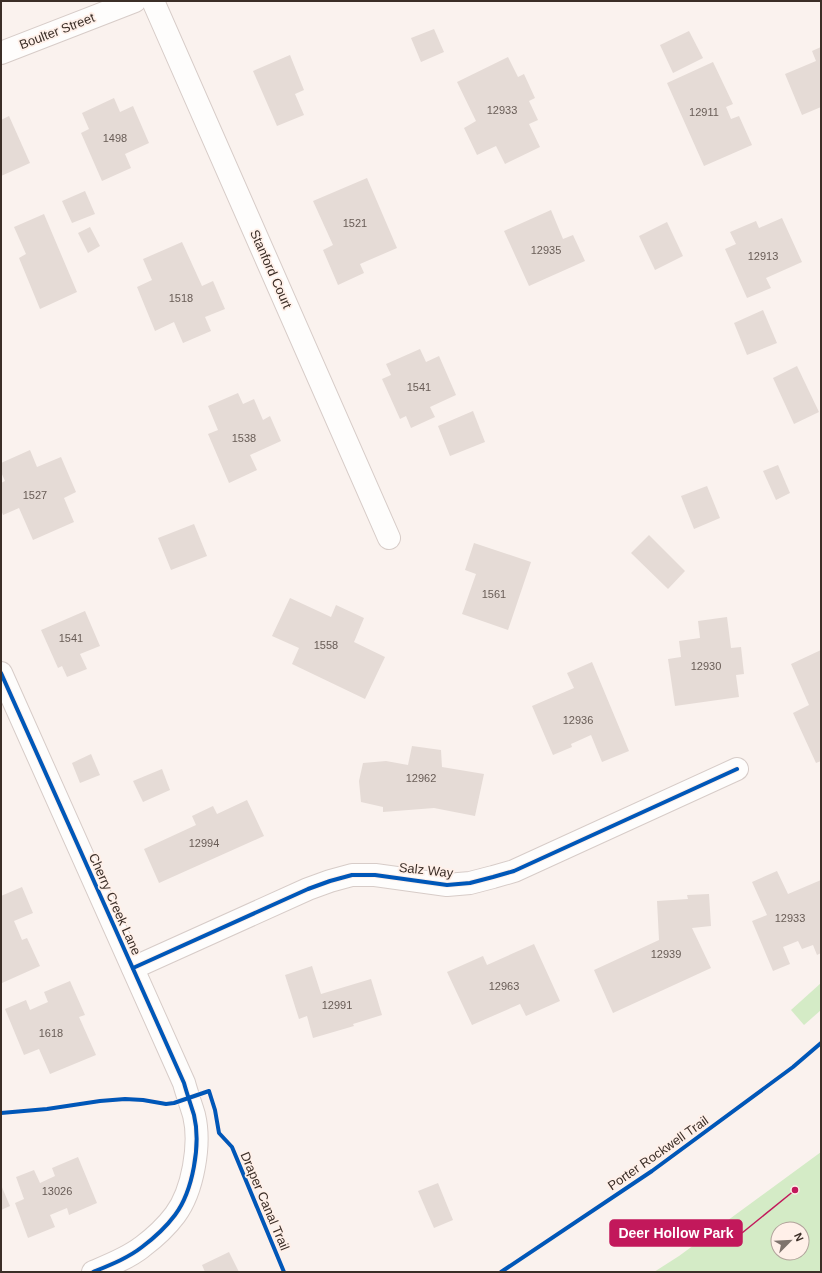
<svg xmlns="http://www.w3.org/2000/svg" width="822" height="1273" font-family="Helvetica,sans-serif">
<style>
.green{fill:#d4ebc6;fill-rule:evenodd}
.building{fill:#e5dbd6}
.lines{fill:none;stroke-linecap:round;stroke-linejoin:round}
.minor-casing{stroke:#d7ccc8;stroke-width:24}
.minor{stroke:#fefdfc;stroke-width:22}
.cycleway-casing{stroke:#fff0e9;stroke-width:6}
.cycleway{stroke:#0057b8;stroke-width:4}
.labels{text-anchor:middle;dominant-baseline:central;stroke-width:3.5;stroke-linejoin:round;paint-order:stroke}
.number-label{font-size:11px;fill:#685c56}
.street-label{font-size:13px;fill:#3b2e27;stroke:#fff0e9}
.leader{fill:none;stroke:#c2185b;stroke-width:1.5}
.callout-dot{fill:#c2185b;stroke:#fff0e9;stroke-width:1.5}
.callout{fill:#c2185b;stroke:#c2185b;stroke-width:1.5}
.callout-label{font-size:14px;text-anchor:middle;font-weight:bold;fill:#fff}
</style>
<rect width="100%" height="100%" fill="#faf2ee"/>
<!-- green -->
<g class="green">
<polygon points="821,983 821,1010 804,1025 791,1010"/>
<path d="M 821,1152 L 821,1272 L 654,1272 L 679,1256 ZM 778,1229 L 802,1229 L 802,1253 L 778,1253 Z"/>
</g>
<!-- building -->
<g class="building">
<polygon points="434,29 444,52 421,62 411,38"/>
<polygon points="689,31 703,58 673,73 660,45"/>
<polygon points="821,47 821,107 802,115 785,74 816,61 812,51"/>
<polygon points="290,55 304,90 295,94 304,115 277,126 253,71"/>
<polygon points="508,57 518,77 524,74 535,98 529,101 538,120 529,124 540,147 505,164 496,146 477,155 464,128 476,121 457,82"/>
<polygon points="713,62 733,104 726,107 731,119 739,116 752,145 704,166 667,83"/>
<polygon points="114,98 120,112 133,106 149,143 125,154 131,168 102,181 81,133 89,129 82,113"/>
<polygon points="9,116 30,163 1,176 1,120"/>
<polygon points="367,178 397,248 360,264 364,273 338,285 323,250 333,245 313,201"/>
<polygon points="85,191 95,214 72,223 62,201"/>
<polygon points="551,210 563,239 573,235 585,261 529,286 504,231"/>
<polygon points="44,214 77,292 40,309 19,258 26,254 14,227"/>
<polygon points="782,218 802,262 766,278 771,288 747,298 725,249 736,244 730,232 756,221 759,228"/>
<polygon points="667,222 683,256 655,270 639,236"/>
<polygon points="90,227 100,246 88,253 78,233"/>
<polygon points="182,242 202,286 213,281 225,309 205,317 211,331 183,343 174,322 155,331 137,287 152,280 143,259"/>
<polygon points="763,310 777,343 747,355 734,323"/>
<polygon points="420,349 426,362 439,356 456,395 430,407 435,417 411,428 406,416 400,419 382,379 391,375 386,364"/>
<polygon points="797,366 819,412 794,424 773,378"/>
<polygon points="238,393 243,404 254,399 263,420 270,416 281,441 250,455 257,470 229,483 208,434 218,430 208,406"/>
<polygon points="473,411 485,442 450,456 438,426"/>
<polygon points="30,450 37,467 61,457 76,492 64,498 74,522 33,540 19,508 3,515 1,510 1,483 5,481 1,472 1,463"/>
<polygon points="778,465 790,493 776,500 763,471"/>
<polygon points="707,486 720,518 694,529 681,496"/>
<polygon points="194,524 207,556 171,570 158,538"/>
<polygon points="649,535 685,571 668,589 631,553"/>
<polygon points="474,543 531,562 508,630 462,614 476,574 465,570"/>
<polygon points="290,598 331,617 336,605 364,618 354,642 385,657 365,699 292,664 299,648 272,636"/>
<polygon points="85,611 100,646 80,654 87,669 67,677 62,666 58,668 41,630"/>
<polygon points="727,617 731,648 741,647 744,674 736,675 739,697 675,706 668,659 681,657 679,641 700,638 698,621"/>
<polygon points="821,650 821,761 816,763 793,713 809,705 791,664"/>
<polygon points="592,662 629,751 602,762 591,735 571,744 572,747 553,755 532,706 574,688 567,673"/>
<polygon points="412,746 441,750 442,767 484,774 475,816 434,808 383,812 383,807 361,802 359,781 363,763 386,761 408,765"/>
<polygon points="91,754 100,775 80,783 72,763"/>
<polygon points="162,769 170,790 143,802 133,781"/>
<polygon points="247,800 264,836 159,883 144,849 196,825 192,816 213,806 217,814"/>
<polygon points="777,871 788,894 821,880 821,953 817,955 813,945 802,949 798,941 783,947 790,964 773,971 752,921 767,915 752,882"/>
<polygon points="22,887 33,913 14,921 22,940 27,938 40,966 2,983 1,896"/>
<polygon points="709,894 711,926 692,928 711,968 613,1013 594,970 659,940 657,901 688,899 687,895"/>
<polygon points="534,944 560,1001 526,1016 520,1004 472,1025 447,972 483,956 487,965"/>
<polygon points="312,966 321,994 371,979 382,1015 353,1024 354,1026 313,1038 307,1016 299,1019 285,975"/>
<polygon points="70,981 85,1015 79,1017 96,1055 50,1074 39,1049 24,1055 5,1009 26,1000 30,1010 48,1002 44,992"/>
<polygon points="78,1157 97,1203 69,1215 67,1208 50,1215 55,1227 28,1238 15,1203 24,1199 16,1177 34,1170 40,1183 55,1176 52,1168"/>
<polygon points="438,1183 453,1220 434,1228 418,1191"/>
<polygon points="1,1185 10,1206 1,1210"/>
<polygon points="229,1252 239,1272 205,1272 202,1265"/>
</g>
<g class="lines">
<defs>
<g id="minor">
<polyline points="153,1 389,538"/>
<polyline points="1,53 135,1"/>
<path d="M 1,673 L 184,1083 C 187,1094 191,1105 194,1115 C 201,1144 193,1191 175,1215 C 166,1227 154,1238 142,1247 C 128,1258 110,1265 93,1272"/>
<polyline points="133,968 308,889 330,881 352,875 375,875 447,885 470,883 493,877 514,871 737,769"/>
</g>
</defs>
<!-- minor casing -->
<use href="#minor" class="minor-casing"/>
<!-- minor -->
<use href="#minor" class="minor"/>
<defs>
<g id="cycleway">
<path d="M 1,673 L 184,1083 C 187,1094 191,1105 194,1115 C 201,1144 193,1191 175,1215 C 166,1227 154,1238 142,1247 C 128,1258 110,1265 93,1272"/>
<polyline points="133,968 308,889 330,881 352,875 375,875 447,885 470,883 493,877 514,871 737,769"/>
<polyline points="1,1113 47,1109 100,1101 125,1099 143,1100 166,1104 174,1103 209,1091 215,1110 219,1133 232,1147 284,1272"/>
<polyline points="501,1272 652,1171 793,1067 821,1043"/>
</g>
</defs>
<!-- cycleway casing -->
<use href="#cycleway" class="cycleway-casing"/>
<!-- cycleway -->
<use href="#cycleway" class="cycleway"/>
</g>
<g class="labels">
<!-- number labels -->
<g class="number-label">
<text x="502" y="110">12933</text>
<text x="704" y="112">12911</text>
<text x="115" y="138">1498</text>
<text x="355" y="223">1521</text>
<text x="546" y="250">12935</text>
<text x="763" y="256">12913</text>
<text x="181" y="298">1518</text>
<text x="419" y="387">1541</text>
<text x="244" y="438">1538</text>
<text x="35" y="495">1527</text>
<text x="494" y="594">1561</text>
<text x="71" y="638">1541</text>
<text x="326" y="645">1558</text>
<text x="706" y="666">12930</text>
<text x="578" y="720">12936</text>
<text x="421" y="778">12962</text>
<text x="204" y="843">12994</text>
<text x="790" y="918">12933</text>
<text x="666" y="954">12939</text>
<text x="504" y="986">12963</text>
<text x="337" y="1005">12991</text>
<text x="51" y="1033">1618</text>
<text x="57" y="1191">13026</text>
</g>
<!-- street labels -->
<g class="street-label">
<text transform="translate(57 31) rotate(-21)">Boulter Street</text>
<text transform="translate(271 269) rotate(66)">Stanford Court</text>
<text transform="translate(426 870) rotate(6)">Salz Way</text>
<text transform="translate(115 904) rotate(66)">Cherry Creek Lane</text>
<text transform="translate(658 1153) rotate(-35)">Porter Rockwell Trail</text>
<text transform="translate(265 1201) rotate(67)">Draper Canal Trail</text>
</g>
</g>
<!-- callouts -->
<path class="leader" d="M795 1190L742 1233"/>
<circle class="callout-dot" cx="795" cy="1190" r="4"/>
<rect class="callout" x="610" y="1220" width="132" height="26" rx="4"/>
<g class="callout-label">
<text x="676" y="1238">Deer Hollow Park</text>
</g>
<!-- border -->
<rect width="822" height="1273" fill="none" stroke="#3b2e27" stroke-width="4"/>
<!-- north arrow -->
<g transform="translate(790 1241) rotate(66)"><circle r="19" fill="#fff0e9" stroke="#b1a29b"/>
<path d="M0-3L7 15L0 10L-7 15Z" fill="#7e736d"/>
<text y="-6" font-size="11" font-weight="bold" text-anchor="middle" fill="#3b2e27">N</text>
</g>
</svg>
